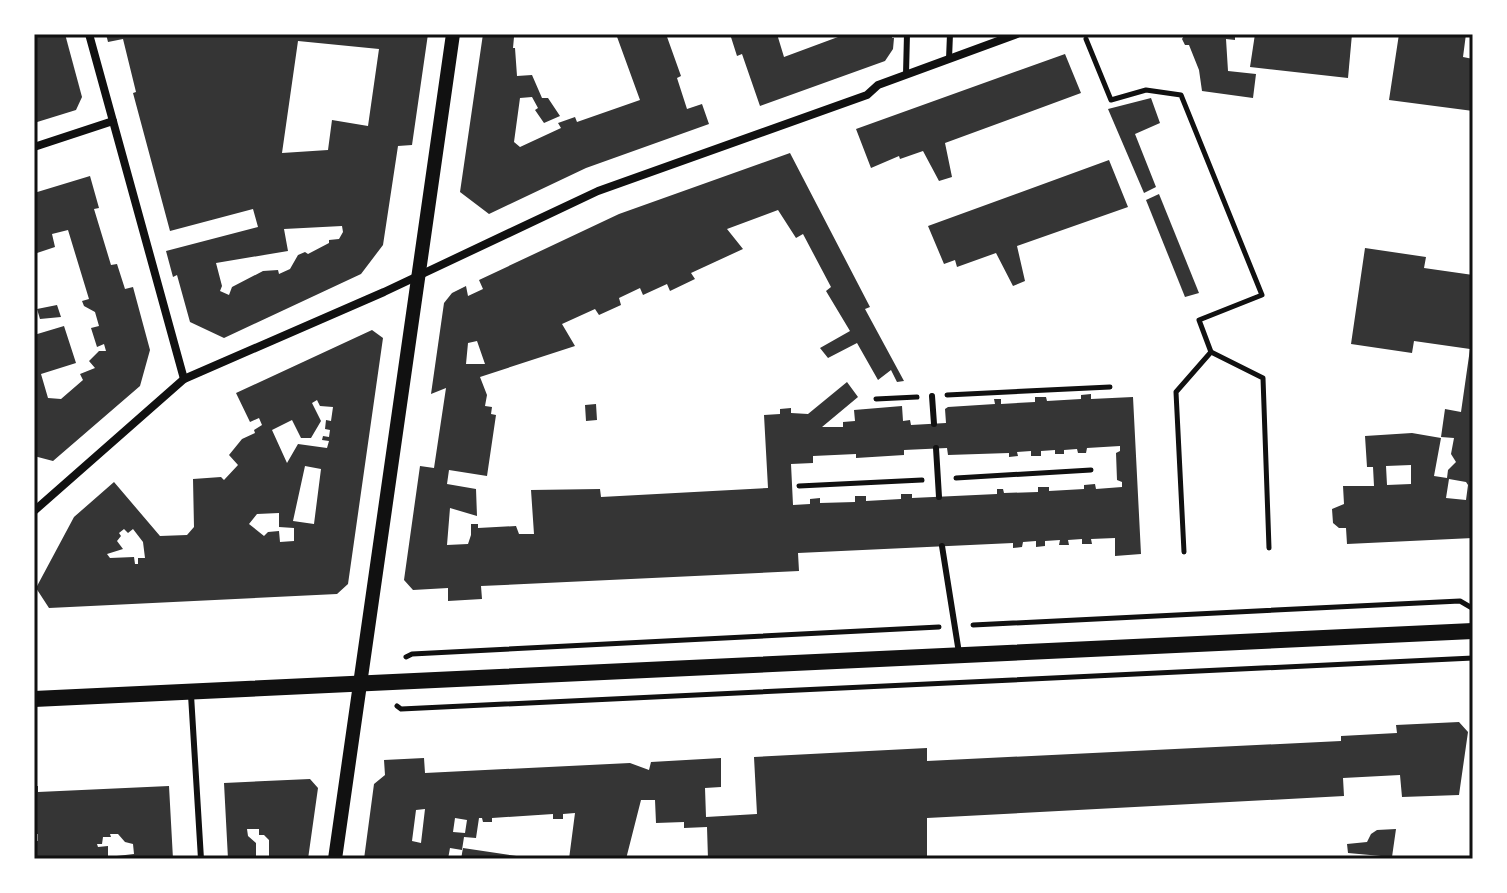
<svg xmlns="http://www.w3.org/2000/svg" width="1507" height="893" font-family="'PT Serif',serif">
<style>
.building{fill:#353535;fill-rule:evenodd}
.lines{fill:none;stroke-linecap:round;stroke-linejoin:round}
.path{stroke:#111;stroke-width:5}
.service{stroke:#111;stroke-width:6}
.minor{stroke:#111;stroke-width:8}
.tertiary{stroke:#111;stroke-width:14}
.secondary{stroke:#111;stroke-width:16}
.neatline{fill:none;stroke:#111;stroke-width:3}
</style>
<rect width="100%" height="100%" fill="#fff"/>
<!-- building -->
<g class="building">
<polygon points="34,34 65,34 82,97 76,110 34,123"/>
<path d="M 106,34 L 259,34 L 265,36 L 266,34 L 428,34 L 412,145 L 398,146 L 383,245 L 361,274 L 224,338 L 190,322 L 177,275 L 173,277 L 166,251 L 258,227 L 253,209 L 170,231 L 133,93 L 136,92 L 123,39 L 108,42 ZM 298,41 L 379,49 L 368,126 L 332,120 L 328,150 L 282,153 ZM 342,226 L 343,232 L 339,239 L 329,240 L 329,243 L 308,254 L 305,252 L 298,255 L 290,269 L 279,274 L 278,270 L 263,271 L 232,287 L 229,295 L 220,291 L 222,286 L 216,263 L 288,251 L 284,229 Z"/>
<polygon points="483,34 523,34 514,37 513,48 515,48 517,76 532,75 542,98 548,98 560,116 544,123 535,110 538,108 532,97 520,98 514,142 520,147 561,128 558,123 575,117 577,122 640,100 616,34 666,34 681,76 677,78 687,109 702,104 709,124 586,168 489,214 460,192"/>
<polygon points="730,34 777,34 784,57 846,34 892,34 892,38 894,38 893,49 885,61 760,106 742,54 737,56"/>
<polygon points="1185,34 1235,34 1235,40 1226,39 1228,71 1256,74 1253,98 1202,91 1199,70 1189,45 1185,45 1182,39"/>
<polygon points="1255,34 1352,34 1348,78 1250,67"/>
<polygon points="1399,34 1466,34 1463,57 1473,59 1473,111 1389,100"/>
<polygon points="1065,54 1081,93 945,143 952,177 939,181 923,151 900,159 899,156 871,168 856,129"/>
<polygon points="1151,98 1160,123 1135,134 1156,187 1144,193 1108,109"/>
<path d="M 790,153 L 870,307 L 865,309 L 904,381 L 897,382 L 891,370 L 878,380 L 857,343 L 828,358 L 820,348 L 850,331 L 826,291 L 831,287 L 803,234 L 796,238 L 778,210 L 727,229 L 743,249 L 691,273 L 695,279 L 670,291 L 667,284 L 643,295 L 640,288 L 619,298 L 621,305 L 599,315 L 595,309 L 562,324 L 575,346 L 480,377 L 487,395 L 485,406 L 492,407 L 491,414 L 496,415 L 487,476 L 449,470 L 447,484 L 476,489 L 477,516 L 450,508 L 447,545 L 468,544 L 471,535 L 471,524 L 478,524 L 478,528 L 516,526 L 519,534 L 534,534 L 531,490 L 600,489 L 601,497 L 768,488 L 764,415 L 780,414 L 780,409 L 791,408 L 791,413 L 808,414 L 847,382 L 858,397 L 822,427 L 843,427 L 843,422 L 855,421 L 854,410 L 902,406 L 903,421 L 910,420 L 911,425 L 946,423 L 945,409 L 948,407 L 995,404 L 994,399 L 1001,399 L 1001,404 L 1035,402 L 1035,397 L 1046,397 L 1047,401 L 1081,399 L 1081,395 L 1091,394 L 1091,399 L 1133,397 L 1141,554 L 1115,556 L 1115,538 L 1091,539 L 1092,544 L 1082,544 L 1082,539 L 1068,540 L 1069,545 L 1059,545 L 1060,540 L 1045,541 L 1045,546 L 1036,547 L 1036,541 L 1023,542 L 1022,547 L 1013,548 L 1013,543 L 798,553 L 799,571 L 481,586 L 482,599 L 448,601 L 448,588 L 413,590 L 404,580 L 420,466 L 434,468 L 446,388 L 431,394 L 444,303 L 452,293 L 466,286 L 468,296 L 483,289 L 479,280 L 619,214 ZM 477,341 L 485,364 L 466,364 L 468,343 ZM 1120,446 L 1120,451 L 1116,453 L 1117,480 L 1122,482 L 1122,487 L 1096,489 L 1095,484 L 1084,485 L 1084,489 L 1049,491 L 1049,487 L 1038,487 L 1038,492 L 1004,493 L 1003,489 L 997,489 L 997,494 L 912,498 L 912,494 L 901,494 L 901,499 L 866,501 L 866,496 L 855,496 L 855,502 L 820,503 L 820,498 L 810,499 L 810,504 L 793,505 L 791,464 L 813,463 L 813,456 L 856,454 L 856,458 L 904,455 L 904,450 L 947,448 L 948,455 L 1009,453 L 1009,457 L 1018,456 L 1017,452 L 1031,451 L 1031,456 L 1041,456 L 1041,451 L 1055,450 L 1055,454 L 1064,454 L 1064,450 L 1077,449 L 1078,453 L 1086,453 L 1087,448 Z"/>
<polygon points="1109,160 1128,207 1017,246 1025,281 1013,286 996,253 957,267 955,260 944,264 928,226"/>
<polygon points="90,176 99,208 94,209 111,265 117,264 125,289 133,287 150,350 140,386 53,461 34,456 34,335 64,326 76,363 41,374 48,398 61,399 83,380 80,374 95,368 89,361 99,351 106,351 104,344 97,347 91,328 99,326 95,312 84,306 82,301 89,299 68,230 52,234 55,247 34,254 34,193"/>
<polygon points="1159,194 1199,293 1185,297 1146,200"/>
<path d="M 1365,248 L 1426,257 L 1424,268 L 1473,275 L 1473,538 L 1347,544 L 1346,528 L 1339,528 L 1333,523 L 1332,509 L 1344,504 L 1343,486 L 1374,486 L 1373,467 L 1367,467 L 1365,436 L 1412,433 L 1441,438 L 1434,476 L 1447,478 L 1448,470 L 1456,462 L 1451,454 L 1454,438 L 1441,437 L 1445,409 L 1461,412 L 1470,349 L 1414,341 L 1412,353 L 1351,344 ZM 1411,465 L 1411,484 L 1387,485 L 1386,466 ZM 1449,479 L 1466,482 L 1468,485 L 1466,500 L 1446,498 Z"/>
<polygon points="57,305 61,317 40,319 37,309"/>
<path d="M 372,330 L 383,338 L 348,584 L 337,594 L 49,608 L 36,588 L 74,517 L 114,482 L 160,536 L 187,535 L 194,527 L 193,479 L 221,477 L 224,480 L 238,465 L 229,455 L 242,439 L 255,433 L 254,430 L 262,425 L 259,418 L 250,422 L 236,393 ZM 317,400 L 320,406 L 333,407 L 331,421 L 326,420 L 325,429 L 330,430 L 329,437 L 323,436 L 322,440 L 329,441 L 327,448 L 298,444 L 287,463 L 272,430 L 292,420 L 301,438 L 311,438 L 321,421 L 312,403 ZM 305,466 L 321,469 L 314,524 L 293,521 ZM 279,513 L 279,527 L 294,528 L 294,541 L 280,542 L 279,531 L 268,532 L 264,536 L 249,524 L 257,514 ZM 124,529 L 128,533 L 133,529 L 143,542 L 145,558 L 138,558 L 138,564 L 135,564 L 134,557 L 110,558 L 107,554 L 123,549 L 117,541 L 121,536 L 119,533 Z"/>
<polygon points="596,404 597,420 586,421 585,405"/>
<path d="M 1459,722 L 1468,732 L 1459,795 L 1402,797 L 1400,775 L 1343,778 L 1344,796 L 927,818 L 927,859 L 708,859 L 707,827 L 684,828 L 684,822 L 656,823 L 655,800 L 641,800 L 626,859 L 569,859 L 575,813 L 563,814 L 563,819 L 553,819 L 553,814 L 492,818 L 492,822 L 483,822 L 482,818 L 479,818 L 476,838 L 464,837 L 462,850 L 450,848 L 448,859 L 364,859 L 374,784 L 385,775 L 384,760 L 424,758 L 425,773 L 630,763 L 649,770 L 651,762 L 721,758 L 721,787 L 705,788 L 706,817 L 757,814 L 754,757 L 927,748 L 927,761 L 1341,741 L 1341,736 L 1397,733 L 1396,725 ZM 425,809 L 421,843 L 412,841 L 416,810 ZM 455,818 L 467,820 L 465,833 L 453,832 Z"/>
<polygon points="310,779 318,788 308,859 269,859 269,840 264,835 259,835 259,829 247,829 248,836 256,843 256,857 228,859 224,783"/>
<path d="M 34,786 L 38,786 L 38,792 L 169,786 L 173,859 L 34,859 L 34,841 L 38,841 L 38,834 L 34,834 ZM 110,834 L 118,834 L 125,842 L 133,844 L 134,854 L 108,857 L 108,846 L 98,847 L 97,844 L 102,844 L 103,837 L 111,837 Z"/>
<polygon points="1396,829 1392,857 1348,853 1347,844 1367,842 1371,834 1377,830"/>
<polygon points="463,848 523,857 523,859 461,859"/>
</g>
<g class="lines">
<!-- path -->
<g class="path">
<polyline points="1086,39 1111,100 1146,90 1181,95 1262,295 1199,320 1211,352 1263,378 1269,548"/>
<polyline points="947,395 1110,387"/>
<polyline points="876,399 917,397"/>
<polyline points="956,478 1091,470"/>
<polyline points="799,486 922,480"/>
<polyline points="1184,552 1176,392 1211,352"/>
<polyline points="973,625 1460,601 1472,608"/>
<polyline points="406,657 412,654 939,627"/>
<polyline points="397,706 401,709 1473,658"/>
</g>
<!-- service -->
<g class="service">
<polyline points="949,59 950,34"/>
<polyline points="906,74 907,34"/>
<polyline points="932,396 934,424"/>
<polyline points="936,448 939,497"/>
<polyline points="942,546 959,653"/>
<polyline points="191,695 201,859"/>
</g>
<!-- minor -->
<g class="minor">
<polyline points="89,34 184,379"/>
<polyline points="34,147 113,121"/>
<polyline points="34,511 184,379 384,292 598,191 867,95 878,85 1017,34"/>
</g>
<!-- tertiary -->
<polyline class="tertiary" points="335,859 453,34"/>
<!-- secondary -->
<polyline class="secondary" points="34,699 1473,631"/>
</g>
<!-- border -->
<rect width="1507" height="893" fill="none" stroke="#ffffff" stroke-width="72"/>
<rect x="36" y="36" width="1435" height="821" class="neatline"/>
</svg>
